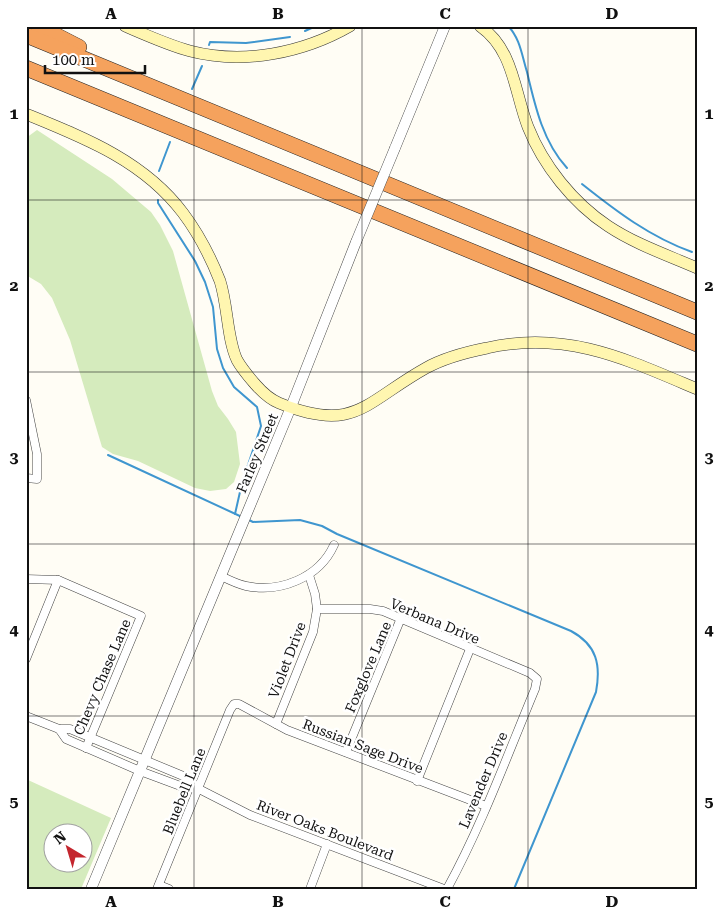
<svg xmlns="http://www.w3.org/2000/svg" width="723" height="915" font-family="'Roboto Serif',serif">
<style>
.green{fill:#d5ebbd;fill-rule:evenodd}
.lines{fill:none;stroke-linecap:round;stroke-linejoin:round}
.stream{stroke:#3f96cf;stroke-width:2}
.minor-casing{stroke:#444;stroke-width:9}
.tertiary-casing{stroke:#444;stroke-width:11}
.secondary-casing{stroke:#333;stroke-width:12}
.motorway-casing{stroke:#222;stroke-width:16}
.minor{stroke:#fff;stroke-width:8}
.tertiary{stroke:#fff;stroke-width:10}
.secondary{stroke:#fff6b0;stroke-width:11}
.motorway{stroke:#f5a25d;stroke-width:15}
.tertiary-bridge-casing{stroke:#444;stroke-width:11;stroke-linecap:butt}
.tertiary-bridge{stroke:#fff;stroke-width:10}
.grid{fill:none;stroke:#111;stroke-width:1;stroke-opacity:0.55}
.labels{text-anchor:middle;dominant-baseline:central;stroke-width:5;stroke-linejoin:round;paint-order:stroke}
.street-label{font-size:14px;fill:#111;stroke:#fff}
.neatline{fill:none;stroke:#111;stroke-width:2}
.grid-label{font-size:16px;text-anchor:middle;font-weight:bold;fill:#111}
</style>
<rect width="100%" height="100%" fill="#fffdf5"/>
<!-- green -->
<g class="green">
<polygon points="37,130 112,179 151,212 160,225 173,251 212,391 218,406 228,419 236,432 240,464 234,482 226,489 210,491 195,488 138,461 113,454 102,447 70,340 52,298 41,284 26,275 26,138"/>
<path d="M 28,780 L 111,818 L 81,889 L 26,889 L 26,784 ZM 52,832 L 82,832 L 82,862 L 52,862 Z"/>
</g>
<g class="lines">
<!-- stream -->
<g class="stream">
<path d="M 508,26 C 520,38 522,56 527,72 C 535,106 543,142 567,168"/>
<polyline points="305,31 316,26"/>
<polyline points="209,45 210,42 246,43 290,37"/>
<polyline points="192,89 202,66"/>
<polyline points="159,171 170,142"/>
<path d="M 582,184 C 616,211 650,237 692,252"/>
<polyline points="158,200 158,203 195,261 205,282 213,307 217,349 223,368 234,387 257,407 261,426 242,483 235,514"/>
<polyline points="108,455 242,517"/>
<path d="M 249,520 L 253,522 L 300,520 L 322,526 L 337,534 L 571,631 C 597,645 601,665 596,692 L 514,889"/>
</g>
<defs>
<g id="minor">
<polyline points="26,400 37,454 37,479 26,478"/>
<path d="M 221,576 C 229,580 237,584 246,586 C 280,593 319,578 334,545"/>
<polyline points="26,579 58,580 141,616 86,748"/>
<path d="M 317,609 L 370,609 L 383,611 L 530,673 L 537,679 L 535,689 C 507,756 482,825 447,889"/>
<polyline points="26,659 58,580"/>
<polyline points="26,716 59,729 70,729 188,778 199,789"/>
<polyline points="276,724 313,632 317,609 315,594 309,575"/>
<polyline points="59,729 66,739 140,771 183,787 199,789 250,815 444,889"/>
<polyline points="346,752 401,618"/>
<polyline points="417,781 470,649"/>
<polyline points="159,885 169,889"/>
<polyline points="157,889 230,710 234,704 239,704 287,730 486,806"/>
<polyline points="310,889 327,844"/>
</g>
<g id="tertiary">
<polyline points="395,148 445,26"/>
<polyline points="91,889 291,407 356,242"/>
</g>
<g id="secondary">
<path d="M 125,26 C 146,35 168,45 190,51 C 243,65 303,53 350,26"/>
<path d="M 480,26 C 514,50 514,91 528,127 C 543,165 573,203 608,226 C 635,244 667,255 697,268"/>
<path d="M 26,114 C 85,138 144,161 183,213 C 198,233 211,258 220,281 C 228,306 227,339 237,360 C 242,369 249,377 255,384 C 262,392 269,399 279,403 C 355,434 365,402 426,368 C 444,358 467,352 487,348 C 566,330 626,359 697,389"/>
</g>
<g id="motorway">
<polyline points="38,26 79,47"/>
<polyline points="26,35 697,312"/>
<polyline points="26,68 697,344"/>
</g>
</defs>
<!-- minor casing -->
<use href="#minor" class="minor-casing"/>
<!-- tertiary casing -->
<use href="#tertiary" class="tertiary-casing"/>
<!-- secondary casing -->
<use href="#secondary" class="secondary-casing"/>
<!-- motorway casing -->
<use href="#motorway" class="motorway-casing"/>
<!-- minor -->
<use href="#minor" class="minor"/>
<!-- tertiary -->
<use href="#tertiary" class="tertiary"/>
<!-- secondary -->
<use href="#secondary" class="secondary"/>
<!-- motorway -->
<use href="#motorway" class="motorway"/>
<defs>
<polyline id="tertiary-bridge" points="356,242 395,148"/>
</defs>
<!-- tertiary-bridge casing -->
<use href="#tertiary-bridge" class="tertiary-bridge-casing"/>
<!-- tertiary-bridge -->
<use href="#tertiary-bridge" class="tertiary-bridge"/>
</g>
<!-- grid -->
<path class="grid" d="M 194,26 L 194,889M 362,26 L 362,889M 528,26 L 528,889M 26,200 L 697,200M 26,372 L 697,372M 26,544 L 697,544M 26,716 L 697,716"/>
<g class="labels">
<!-- street labels -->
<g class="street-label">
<text transform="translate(257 453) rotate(-67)">Farley Street</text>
<text transform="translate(435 621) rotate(23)">Verbana Drive</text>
<text transform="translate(287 660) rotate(-69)">Violet Drive</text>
<text transform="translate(368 667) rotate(-67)">Foxglove Lane</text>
<text transform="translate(102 677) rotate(-67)">Chevy Chase Lane</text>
<text transform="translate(363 746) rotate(21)">Russian Sage Drive</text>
<text transform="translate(483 780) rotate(-67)">Lavender Drive</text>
<text transform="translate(184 791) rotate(-68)">Bluebell Lane</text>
<text transform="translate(325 830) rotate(21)">River Oaks Boulevard</text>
</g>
</g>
<!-- border -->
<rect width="723" height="915" fill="none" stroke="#ffffff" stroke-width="55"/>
<!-- north arrow -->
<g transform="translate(68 848) rotate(322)"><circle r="24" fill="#ffffff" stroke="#a0a0a0"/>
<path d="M0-4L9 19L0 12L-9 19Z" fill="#c4262e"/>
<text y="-8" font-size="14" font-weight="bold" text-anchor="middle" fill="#111111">N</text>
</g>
<!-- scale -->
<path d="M45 65v8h100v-8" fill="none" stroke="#111111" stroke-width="2.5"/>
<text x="52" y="65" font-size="15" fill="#111111" stroke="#ffffff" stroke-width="4" paint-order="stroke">100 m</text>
<rect x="28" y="28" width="668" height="860" class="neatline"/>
<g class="grid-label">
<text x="111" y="19">A</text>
<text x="278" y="19">B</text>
<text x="445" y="19">C</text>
<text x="612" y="19">D</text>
<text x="14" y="119">1</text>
<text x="709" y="119">1</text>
<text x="14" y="291">2</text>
<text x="709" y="291">2</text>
<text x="14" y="463">3</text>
<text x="709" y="463">3</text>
<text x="14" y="635">4</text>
<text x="709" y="635">4</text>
<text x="14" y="807">5</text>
<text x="709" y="807">5</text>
<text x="111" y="907">A</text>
<text x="278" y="907">B</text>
<text x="445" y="907">C</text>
<text x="612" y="907">D</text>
</g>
</svg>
